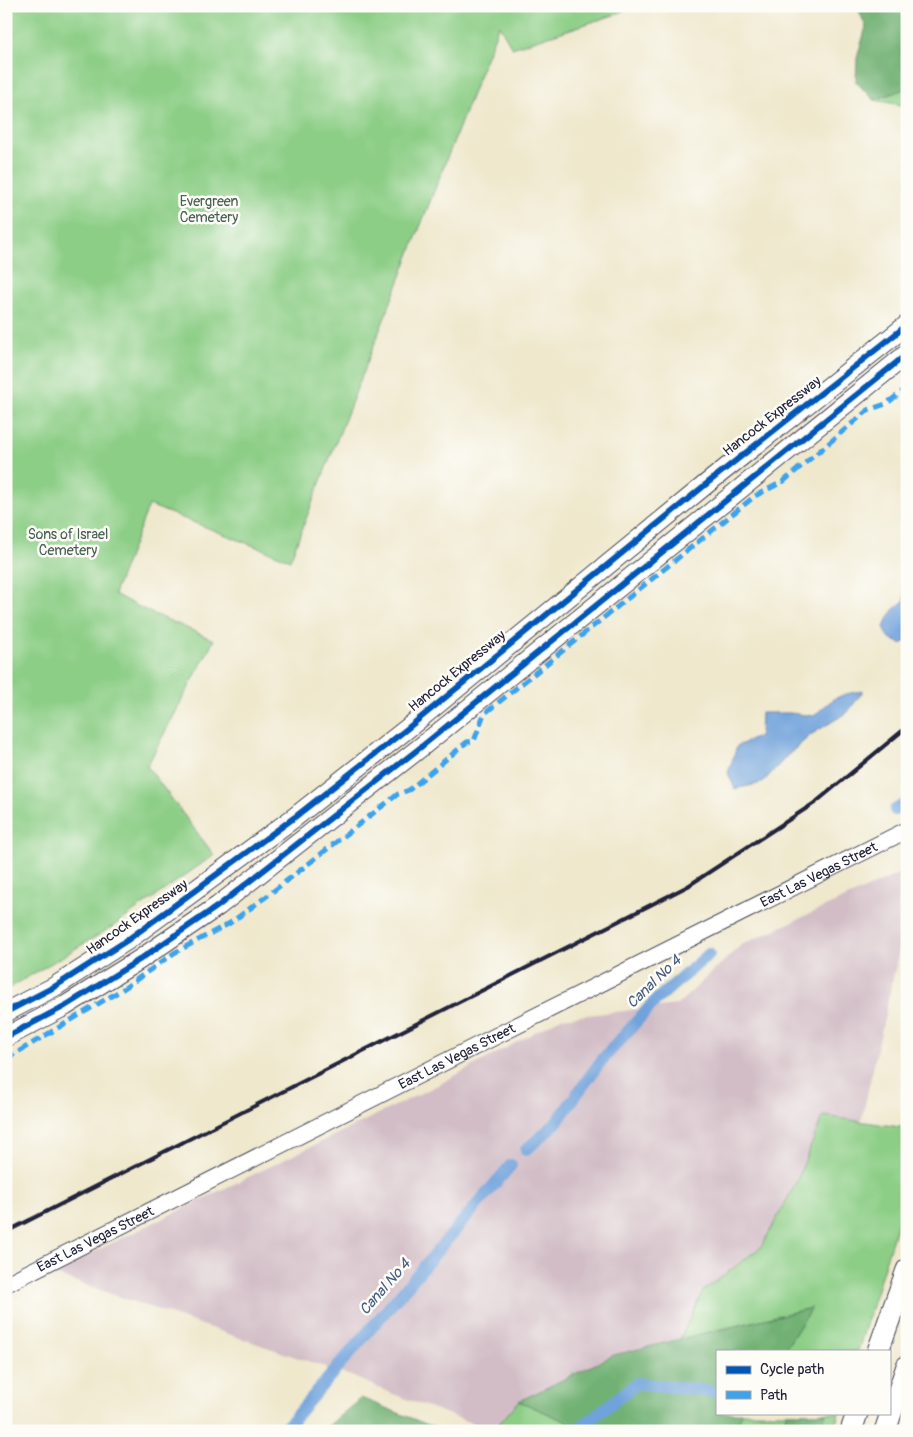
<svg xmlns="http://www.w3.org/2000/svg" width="913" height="1437" font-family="Pangolin,sans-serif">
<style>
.industrial{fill:#d2bdc6}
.green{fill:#8cce86;stroke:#577860}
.forest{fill:#71b173;stroke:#4a6a57}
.water{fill:#70a2db;stroke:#49628b}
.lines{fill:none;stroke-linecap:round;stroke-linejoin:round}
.canal{stroke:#70a2db;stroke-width:12}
.secondary-casing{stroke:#414051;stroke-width:18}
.primary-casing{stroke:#414051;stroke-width:21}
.highway-casing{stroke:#414051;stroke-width:23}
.secondary{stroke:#fff;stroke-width:16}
.primary{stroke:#fff;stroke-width:19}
.highway{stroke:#fff;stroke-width:21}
.rail{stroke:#22223b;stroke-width:4}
.quiet{stroke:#3ea2ec;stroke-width:5;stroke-dasharray:10 5;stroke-linecap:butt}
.cycleway-casing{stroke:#fdfcf7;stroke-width:9}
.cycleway{stroke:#0057b8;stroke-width:6}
.labels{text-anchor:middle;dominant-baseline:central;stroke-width:5;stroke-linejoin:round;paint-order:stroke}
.park-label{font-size:14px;fill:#475e55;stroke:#fdfcf7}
.street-label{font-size:14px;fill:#22223b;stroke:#fdfcf7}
.water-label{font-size:15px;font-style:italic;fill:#455c83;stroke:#fdfcf7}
</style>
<rect width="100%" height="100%" fill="#fdfcf7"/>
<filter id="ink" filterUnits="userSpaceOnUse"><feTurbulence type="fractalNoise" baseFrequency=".02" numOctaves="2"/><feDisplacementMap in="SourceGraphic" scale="10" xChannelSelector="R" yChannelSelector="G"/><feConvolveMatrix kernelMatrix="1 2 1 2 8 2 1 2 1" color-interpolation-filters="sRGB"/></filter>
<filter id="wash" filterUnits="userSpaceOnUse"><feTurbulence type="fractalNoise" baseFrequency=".0096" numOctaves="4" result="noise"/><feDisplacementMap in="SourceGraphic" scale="20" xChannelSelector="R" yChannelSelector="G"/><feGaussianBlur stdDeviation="1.12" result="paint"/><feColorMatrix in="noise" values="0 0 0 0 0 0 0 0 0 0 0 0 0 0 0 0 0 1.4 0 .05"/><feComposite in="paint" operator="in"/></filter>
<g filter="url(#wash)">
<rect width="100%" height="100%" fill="#efe8cd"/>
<!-- industrial -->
<polygon class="industrial" points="907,870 907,915 861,1122 823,1116 796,1183 761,1248 703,1291 680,1339 614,1355 519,1401 493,1431 393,1394 351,1376 50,1273 436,1086 561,1018 677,1005 741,945"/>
<!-- green -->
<g class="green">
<polygon points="6,6 628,6 620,13 512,48 499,25 290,560 149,505 114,594 143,609 214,640 147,766 214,855 112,927 6,990"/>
<polygon points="907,88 907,106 874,100"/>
<polygon points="823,1116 907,1128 907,1192 858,1351 784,1351 811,1308 680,1339 703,1291 761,1247 796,1183"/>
<polygon points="519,1401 588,1431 493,1431"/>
<polygon points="743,1413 839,1413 834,1431 732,1431"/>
</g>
<!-- forest -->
<g class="forest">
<polygon points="857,6 907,6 907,88 874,100 856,82 857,58 866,27"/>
<polygon points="811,1308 784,1351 717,1351 717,1413 743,1413 732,1431 588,1431 519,1401 614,1355"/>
<polygon points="361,1398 443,1431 322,1431"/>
<polygon points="787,1413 826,1413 820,1431 778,1431"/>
</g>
<!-- water -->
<g class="water">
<polygon points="907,579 907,641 901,644 888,637 884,627 893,610 905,600 902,583"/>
<path d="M 863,691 L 848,712 L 812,734 L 788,755 L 762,783 L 735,789 L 728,773 L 737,746 L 760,736 L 761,713 L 790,713 L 814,716 C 832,699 838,694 863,691 Z"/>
</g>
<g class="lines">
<!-- canal -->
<g class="canal">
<polyline points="895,810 907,803"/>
<polyline points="526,1150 556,1123 601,1061 656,1000 709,954"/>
<polyline points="283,1431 511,1165"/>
<polyline points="576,1431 637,1383 717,1392"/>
</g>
</g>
</g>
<g filter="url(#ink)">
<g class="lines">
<defs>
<g id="secondary">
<path id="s1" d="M 6,1284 L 496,1036 L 907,830"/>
</g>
<g id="primary">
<polyline points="6,1012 54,987 126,941 295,817 408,728 710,481 907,325"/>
<polyline points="6,1037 65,1006 139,960 218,906 421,747 907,354"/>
</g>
<g id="highway">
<polyline points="878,1351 907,1270"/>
<polyline points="851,1431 857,1413"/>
<polyline points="885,1431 907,1366"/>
</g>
</defs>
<!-- secondary casing -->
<use href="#secondary" class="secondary-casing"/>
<!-- primary casing -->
<use href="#primary" class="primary-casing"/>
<!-- highway casing -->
<use href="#highway" class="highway-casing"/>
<!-- secondary -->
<use href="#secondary" class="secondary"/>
<!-- primary -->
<use href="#primary" class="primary"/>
<!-- highway -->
<use href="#highway" class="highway"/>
<!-- rail -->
<polyline class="rail" points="6,1232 688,886 816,802 907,727"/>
<!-- quiet -->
<polyline class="quiet" points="6,1059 123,989 174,953 230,923 267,896 398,794 409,790 467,742 474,741 484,714 755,496 784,481 868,410 886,404 907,388"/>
<defs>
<g id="cycleway">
<polyline points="6,1012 54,987 126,941 295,817 408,728 710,481 907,325"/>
<polyline points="6,1037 65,1006 139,960 218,906 421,747 907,354"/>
</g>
</defs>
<!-- cycleway casing -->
<use href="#cycleway" class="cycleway-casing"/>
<!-- cycleway -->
<use href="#cycleway" class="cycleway"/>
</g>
</g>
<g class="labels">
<!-- park labels -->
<g class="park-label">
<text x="209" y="201">Evergreen<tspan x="209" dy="16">Cemetery</tspan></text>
<text x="68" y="534">Sons of Israel<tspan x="68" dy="16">Cemetery</tspan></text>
</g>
<!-- street labels -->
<g class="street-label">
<text transform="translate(772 416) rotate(-38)">Hancock Expressway</text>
<text transform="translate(457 671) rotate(-39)">Hancock Expressway</text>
<text stroke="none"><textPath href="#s1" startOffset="910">East Las Vegas Street</textPath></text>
<text transform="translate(137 917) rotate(-35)">Hancock Expressway</text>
<text stroke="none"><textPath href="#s1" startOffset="505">East Las Vegas Street</textPath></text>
<text stroke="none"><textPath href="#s1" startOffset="100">East Las Vegas Street</textPath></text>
</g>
<!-- water labels -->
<g class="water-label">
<text transform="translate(654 982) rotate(-44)">Canal No 4</text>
<text transform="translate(385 1287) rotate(-49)">Canal No 4</text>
</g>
</g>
<!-- margin -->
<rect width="913" height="1437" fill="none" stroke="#fdfcf7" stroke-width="25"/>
<!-- legend -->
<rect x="716" y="1350" width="175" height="65" fill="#fdfcf7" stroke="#a5a5ac"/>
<rect x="726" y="1366" width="25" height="8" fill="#0057b8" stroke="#a5a5ac"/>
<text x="760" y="1374" font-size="15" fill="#22223b">Cycle path</text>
<rect x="726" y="1391" width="25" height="8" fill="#3ea2ec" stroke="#a5a5ac"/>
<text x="760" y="1400" font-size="15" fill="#22223b">Path</text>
</svg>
